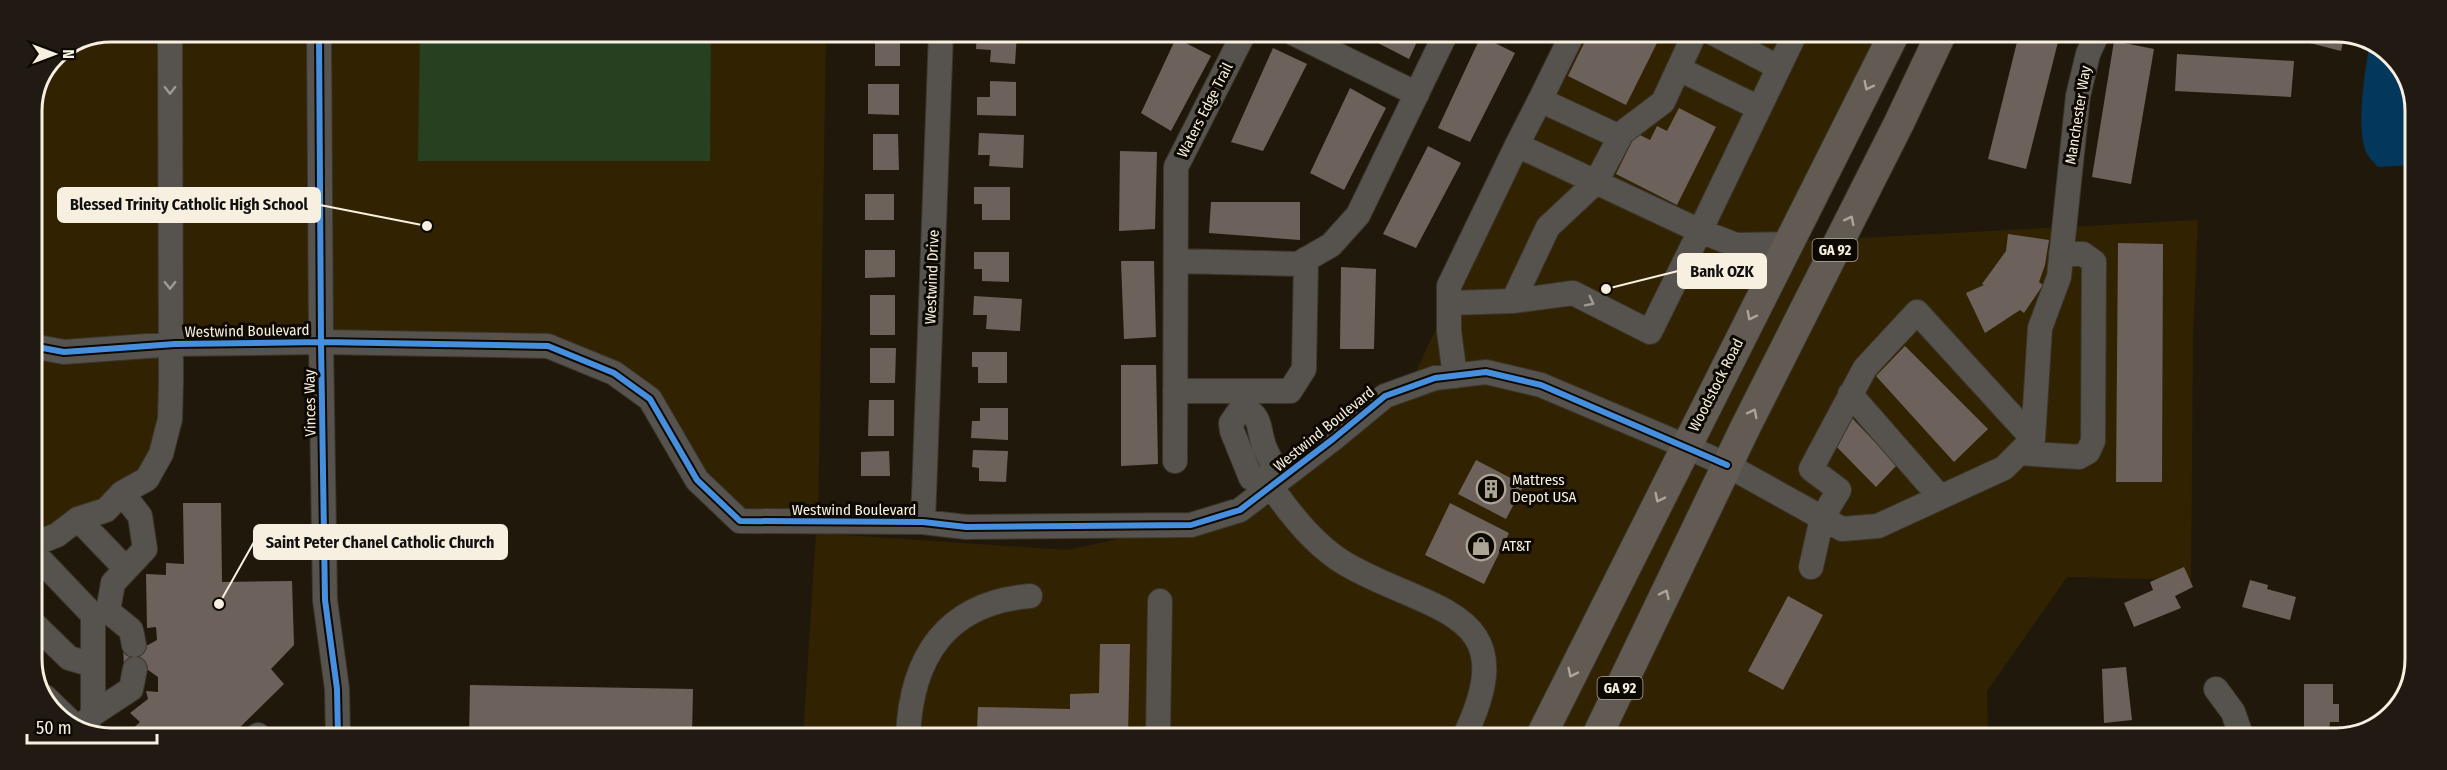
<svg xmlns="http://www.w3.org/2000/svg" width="2447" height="770" viewBox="0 0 2447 770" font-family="'Fira Sans Condensed',sans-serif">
<rect width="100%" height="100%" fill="#20190b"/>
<path fill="#312302" d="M111 32H826L818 522 740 521 649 399 548 346 175 344 147 479 32 547V110L55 54Z
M1575 33 1910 34 1802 241 2198 220 2193 335 2191 580 2067 577 1987 691 1988 738 803 737 816 533 1067 550 1250 511 1404 397Z"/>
<path fill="#27401f" d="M420 32H711L710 161H418Z"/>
<path fill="#04375c" d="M2370 42 2396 59 2415 105 2413 165 2378 167C2374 162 2368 157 2366 152 2356 126 2365 70 2370 42Z"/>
<path fill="#6c625b" d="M875 32H900V66H875Z
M977 33H1017L1015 64 990 62 991 50 976 49Z
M1379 33H1421L1409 59 1376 42Z
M1589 33H1662L1626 105 1568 76Z
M2019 34H2060L2026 169 1988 159Z
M2304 34H2345L2341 51 2302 41Z
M1481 36 1515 53 1470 142 1438 128Z
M1176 38 1211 56 1171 131 1141 113Z
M2114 41 2154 49 2131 184 2092 177Z
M1273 48 1307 64 1263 151 1231 142Z
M2177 54 2294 61 2291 97 2175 91Z
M990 81 1016 82V116L977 115V97H990Z
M868 84H899V115L868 114Z
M1350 88 1386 108 1344 190 1310 173Z
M1679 108 1716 127 1677 205 1616 174 1636 133 1650 140 1657 126 1667 131Z
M979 133 1024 135 1023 168 989 166 990 155H978Z
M873 134H898L899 170H873Z
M1428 146 1461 163 1416 248 1383 234Z
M1120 151 1157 152 1155 229 1119 231Z
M974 187H1010V220H982V204H974Z
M865 194H894V220H865Z
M1211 202H1300V240L1209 233Z
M2008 234 2049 240 2045 265 2039 282 2043 285 2024 313 2020 310 1985 333 1966 293 1984 285 1982 284 2006 251Z
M2118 243 2163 244 2162 482H2116Z
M865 250H895V277L865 278Z
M974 252H1009V282L982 281V269H974Z
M1121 261H1154L1156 337 1124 339Z
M1341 267 1376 269 1374 349H1340Z
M870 295H895V335H870Z
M974 296 1022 299 1020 331 986 329 987 315H973Z
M1905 346 1988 429 1954 462 1876 376Z
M870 348H896L895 383H870Z
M972 352H1007V383H978V367H972Z
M1121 365H1156L1158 464 1121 466Z
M869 400H894V436H868Z
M980 408H1008V440L971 438 972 421H980Z
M1852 418 1897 465 1876 487 1831 441Z
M973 450 1008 451 1006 482 979 481V468L972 467Z
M889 451 890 476H861V452Z
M1476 460 1524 485 1506 519 1458 494Z
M183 503H221L222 582 292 581 294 645 271 669 284 684 231 736H125L140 722 130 713 148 699 146 691 158 692V677L148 670 124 669 123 645H148L157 640 156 627 147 628 146 574 166 575V563L184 564Z
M1450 503 1509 533 1484 584 1425 555Z
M2184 567 2193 587 2175 596 2181 608 2134 627 2124 603 2153 590 2150 582Z
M2250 580 2268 585 2267 589 2296 597 2290 620 2242 607Z
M1788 596 1823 615 1783 690 1748 671Z
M1100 644H1130L1128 737H929V729L977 730 978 707 1070 709V694L1099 693Z
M2126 667 2132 720 2104 723 2102 669Z
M2304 684H2333V704H2339V722H2330L2328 738H2304Z
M470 685 693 689 692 736H469Z"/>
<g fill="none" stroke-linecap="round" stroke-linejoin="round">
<g stroke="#3c362a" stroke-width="26">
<path id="minor" d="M319 32 321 342 325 600 337 689 338 736
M1293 33 1417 94
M1713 33 1778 67
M1679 69 1759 108
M1540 100 1573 33
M1517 145 1540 100 1620 137
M1788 244 1736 245 1700 231 1795 34
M1176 261 1298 264 1331 245 1358 215 1446 33
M1449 303 1513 301 1548 227 1596 182 1622 133 1663 102 1695 33
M32 346 64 352 175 344 321 342 548 346 614 373 650 399 697 480 740 521 923 522 966 527 1191 525 1240 510 1333 439 1385 396 1435 378 1486 372 1541 385 1685 446 1727 465 1842 529 1878 526 2004 468 2033 439 2040 328 2059 277 2078 96 2088 54 2097 34
M1455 376 1449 331V286L1517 145 1700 231 1650 332 1573 293 1513 301
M1175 391H1290L1304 369 1306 259
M1850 394 1940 497
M1243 406 1231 423 1232 431 1251 478 1267 480
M1243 406C1263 420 1257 425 1264 446 1267 453 1271 461 1274 468L1267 480
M2019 453 2079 457 2088 452 2093 441 2094 262 2083 254H2061
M1175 461 1176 167 1244 33
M1267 480C1286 509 1313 544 1344 563 1431 614 1527 608 1464 737
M122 493 140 516 145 549 113 583 108 611 131 630 134 645
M78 519 126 569
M923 522 941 33
M32 545 57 535 78 519 106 510 122 493 147 479 161 454 170 419 171 382 170 32
M32 551 93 615 108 611
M1811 567 1822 518 1839 490 1811 469 1865 368 1917 312 2033 439
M32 622 69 658 93 665
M2216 689 2233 712 2242 738
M45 697 75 726
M93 714V615
M80 729 93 714 131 689 135 669
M258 735 259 736
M908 737C911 657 946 603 1030 596
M1158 737 1160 601"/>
</g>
<g stroke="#3c362a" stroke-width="32">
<path id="major" d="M1540 738 1894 34
M1596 738 1745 428 1899 123 1941 34"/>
</g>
<use href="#minor" stroke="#56524d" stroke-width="24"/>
<use href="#major" stroke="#615b54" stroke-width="30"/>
<g stroke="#0d0801" stroke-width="10">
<path id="cycleway" d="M319 32 321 342 325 600 337 689 338 736
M32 346 64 352 175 344 321 342 548 346 614 373 650 399 697 480 740 521 923 522 966 527 1191 525 1240 510 1333 439 1385 396 1435 378 1486 372 1541 385 1727 465"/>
</g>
<use href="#cycleway" stroke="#468fdf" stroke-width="6"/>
</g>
<defs><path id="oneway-chevron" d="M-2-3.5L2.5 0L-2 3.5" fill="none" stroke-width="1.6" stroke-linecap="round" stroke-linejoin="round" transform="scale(1.5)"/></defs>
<g stroke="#aca59a">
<use href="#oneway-chevron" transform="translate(1868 86) rotate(117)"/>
<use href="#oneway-chevron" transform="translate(1850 220) rotate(-63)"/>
<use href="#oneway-chevron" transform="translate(1751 316) rotate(117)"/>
<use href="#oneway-chevron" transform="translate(1753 413) rotate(-63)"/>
<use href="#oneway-chevron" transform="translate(1659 498) rotate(116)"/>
<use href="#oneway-chevron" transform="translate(1665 594) rotate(-64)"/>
<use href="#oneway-chevron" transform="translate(1572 673) rotate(116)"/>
</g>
<g stroke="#9e998f">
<use href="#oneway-chevron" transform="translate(170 90) rotate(90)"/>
<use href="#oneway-chevron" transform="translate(170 285) rotate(90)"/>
<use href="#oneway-chevron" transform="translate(1590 302) rotate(27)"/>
</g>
<defs>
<g id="building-ring" transform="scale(1.5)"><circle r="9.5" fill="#0d0801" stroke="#aca495" stroke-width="1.5"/><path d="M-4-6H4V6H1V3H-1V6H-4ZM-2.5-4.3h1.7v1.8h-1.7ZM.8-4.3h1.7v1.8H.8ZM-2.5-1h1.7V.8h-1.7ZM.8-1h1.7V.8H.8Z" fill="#aca495"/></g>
<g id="shop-ring" transform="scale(1.5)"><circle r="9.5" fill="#0d0801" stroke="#aca495" stroke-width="1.5"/><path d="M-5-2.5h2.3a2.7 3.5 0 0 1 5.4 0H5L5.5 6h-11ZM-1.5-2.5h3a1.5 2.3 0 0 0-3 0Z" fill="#aca495"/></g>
</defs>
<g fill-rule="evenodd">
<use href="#building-ring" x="1491" y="489"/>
<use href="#shop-ring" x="1481" y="546"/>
</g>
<g text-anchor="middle" stroke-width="6" stroke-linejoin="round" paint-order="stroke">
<g fill="#0d0801" stroke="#b1aa9c" stroke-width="1.5">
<rect x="1812.5" y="239" width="45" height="22" rx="4.5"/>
<rect x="1597.5" y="677" width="45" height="22" rx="4.5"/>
</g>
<g font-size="14" font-weight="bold" fill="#f7efdf">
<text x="1835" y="255">GA 92</text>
<text x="1620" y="693">GA 92</text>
</g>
<g font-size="15" fill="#f7efdf" stroke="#0d0801">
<text transform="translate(1205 110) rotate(-63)" y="5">Waters Edge Trail</text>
<text transform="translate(2078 115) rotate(-81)" y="5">Manchester Way</text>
<text transform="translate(932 277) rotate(-88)" y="5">Westwind Drive</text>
<text transform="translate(247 331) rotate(-1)" y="5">Westwind Boulevard</text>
<text transform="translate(1716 385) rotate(-63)" y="5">Woodstock Road</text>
<text transform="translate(310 403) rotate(-91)" y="5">Vinces Way</text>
<text transform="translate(1324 429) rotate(-39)" y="5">Westwind Boulevard</text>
<text x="854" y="515">Westwind Boulevard</text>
</g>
<g font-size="15" fill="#f7efdf" stroke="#0d0801" text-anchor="start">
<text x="1512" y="485">Mattress<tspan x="1512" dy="17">Depot USA</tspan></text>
<text x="1502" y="551">AT&amp;T</text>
</g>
</g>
<path d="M0 0H2447V770H0ZM111 42H2336A69 69 0 0 1 2405 111V659A69 69 0 0 1 2336 728H111A69 69 0 0 1 42 659V111A69 69 0 0 1 111 42Z" fill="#201a13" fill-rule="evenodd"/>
<path fill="none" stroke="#f7efdf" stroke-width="3" d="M111 42H2336A69 69 0 0 1 2405 111V659A69 69 0 0 1 2336 728H111A69 69 0 0 1 42 659V111A69 69 0 0 1 111 42Z"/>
<path fill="none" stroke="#f7efdf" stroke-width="2" d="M427 226L320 205M1606 289L1678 271M219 604L254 542"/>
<g fill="#f7efdf" stroke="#0d0801" stroke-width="2">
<circle cx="427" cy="226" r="6"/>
<circle cx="1606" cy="289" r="6"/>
<circle cx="219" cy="604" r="6"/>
</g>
<g fill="#f7efdf" stroke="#f7efdf" stroke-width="2">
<rect x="58" y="188" width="262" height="34" rx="6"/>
<rect x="1678" y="254" width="88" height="34" rx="6"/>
<rect x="254" y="525" width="253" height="34" rx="6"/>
</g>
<g font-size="16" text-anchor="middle" font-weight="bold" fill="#111">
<text x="189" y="210">Blessed Trinity Catholic High School</text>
<text x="1722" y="277">Bank OZK</text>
<text x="380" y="548">Saint Peter Chanel Catholic Church</text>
</g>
<g transform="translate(54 54) rotate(90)" stroke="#0d0801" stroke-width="4.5" paint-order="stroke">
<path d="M0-4.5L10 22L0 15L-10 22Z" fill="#f7efdf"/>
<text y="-9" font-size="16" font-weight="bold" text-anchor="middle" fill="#f7efdf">N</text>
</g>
<path d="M27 734v9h130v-9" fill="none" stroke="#f7efdf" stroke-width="3"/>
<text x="36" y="734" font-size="18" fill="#f7efdf" stroke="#0d0801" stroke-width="4.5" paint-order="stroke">50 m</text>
</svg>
